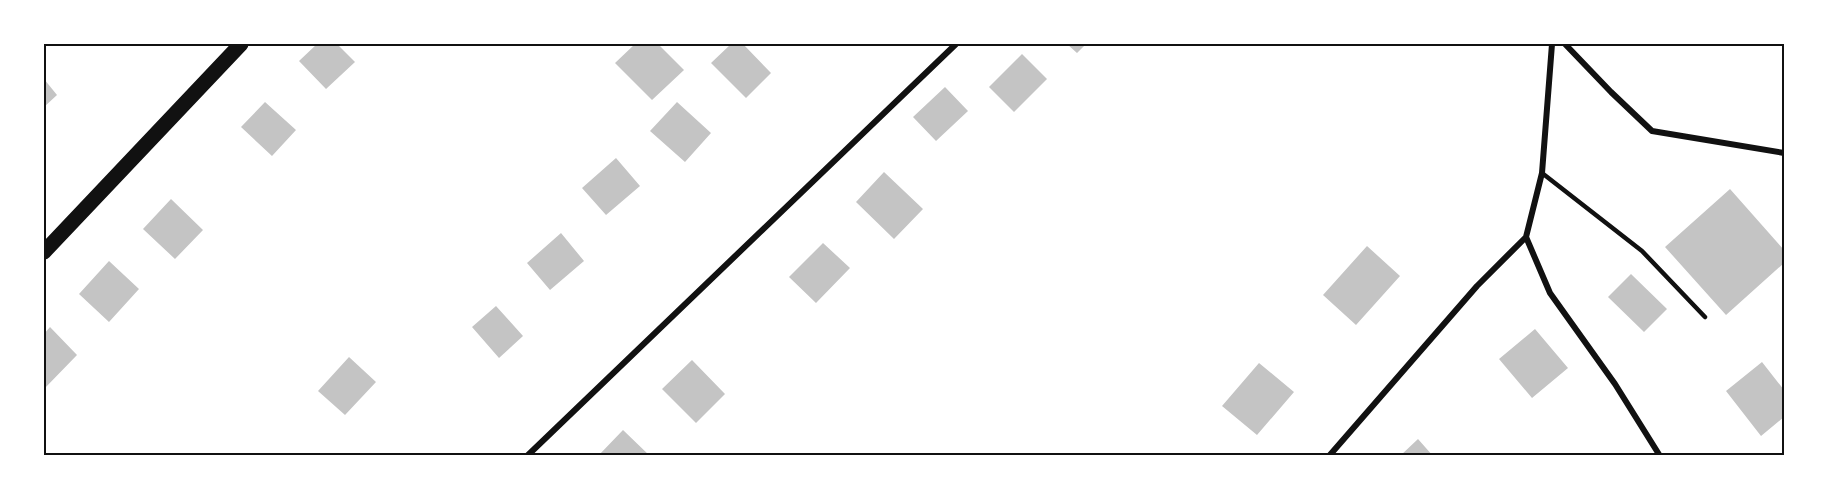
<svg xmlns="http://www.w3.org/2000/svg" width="1828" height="499" viewBox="0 0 1828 499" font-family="Helvetica,sans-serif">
<rect width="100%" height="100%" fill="#fff"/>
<path fill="#c4c4c4" d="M317 44H337L355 62 326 89 299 61Z
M635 44H658L684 70 652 100 615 63Z
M731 44H743L771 73 746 98 711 63Z
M1067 44H1086L1077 53Z
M1022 54 1047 79 1014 112 989 87Z
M44 79 57 95 44 107Z
M945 87 968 111 936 141 913 117Z
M265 102 296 130 272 156 241 127Z
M677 102 711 133 685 162 650 131Z
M616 158 640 186 606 215 582 188Z
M884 172 923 209 894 239 856 202Z
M1730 189 1784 250V263L1726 315 1665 247Z
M171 199 203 230 175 259 143 229Z
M561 233 584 261 550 290 527 263Z
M823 243 850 268 816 303 789 277Z
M1367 246 1400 276 1356 325 1323 295Z
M109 261 139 289 109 322 79 294Z
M1631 274 1667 309 1644 332 1608 297Z
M496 306 523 336 499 358 472 327Z
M50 327 77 355 44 389V334Z
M1535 329 1568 368 1532 398 1499 359Z
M349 357 376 382 345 415 318 391Z
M692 360 725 394 696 423 662 389Z
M1762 362 1784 390V417L1761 436 1726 391Z
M1259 363 1294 392 1257 435 1222 406Z
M623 430 650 456H598Z
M1418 439 1433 456H1400Z"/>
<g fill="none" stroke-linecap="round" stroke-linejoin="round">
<path stroke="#111" stroke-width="4.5" d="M1542 173 1642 251 1705 317"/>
<path stroke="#111" stroke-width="6" d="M1552 44 1542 173 1526 237 1550 293 1615 384 1660 456
M1565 44 1611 92 1652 131 1784 153
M527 456 956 44
M1329 456 1477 286 1526 237"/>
<path stroke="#111" stroke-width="15" d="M44 252 241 44"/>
</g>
<rect width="1828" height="499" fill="none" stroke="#ffffff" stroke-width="90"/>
<rect x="45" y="45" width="1738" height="409" fill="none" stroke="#111" stroke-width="2"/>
</svg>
